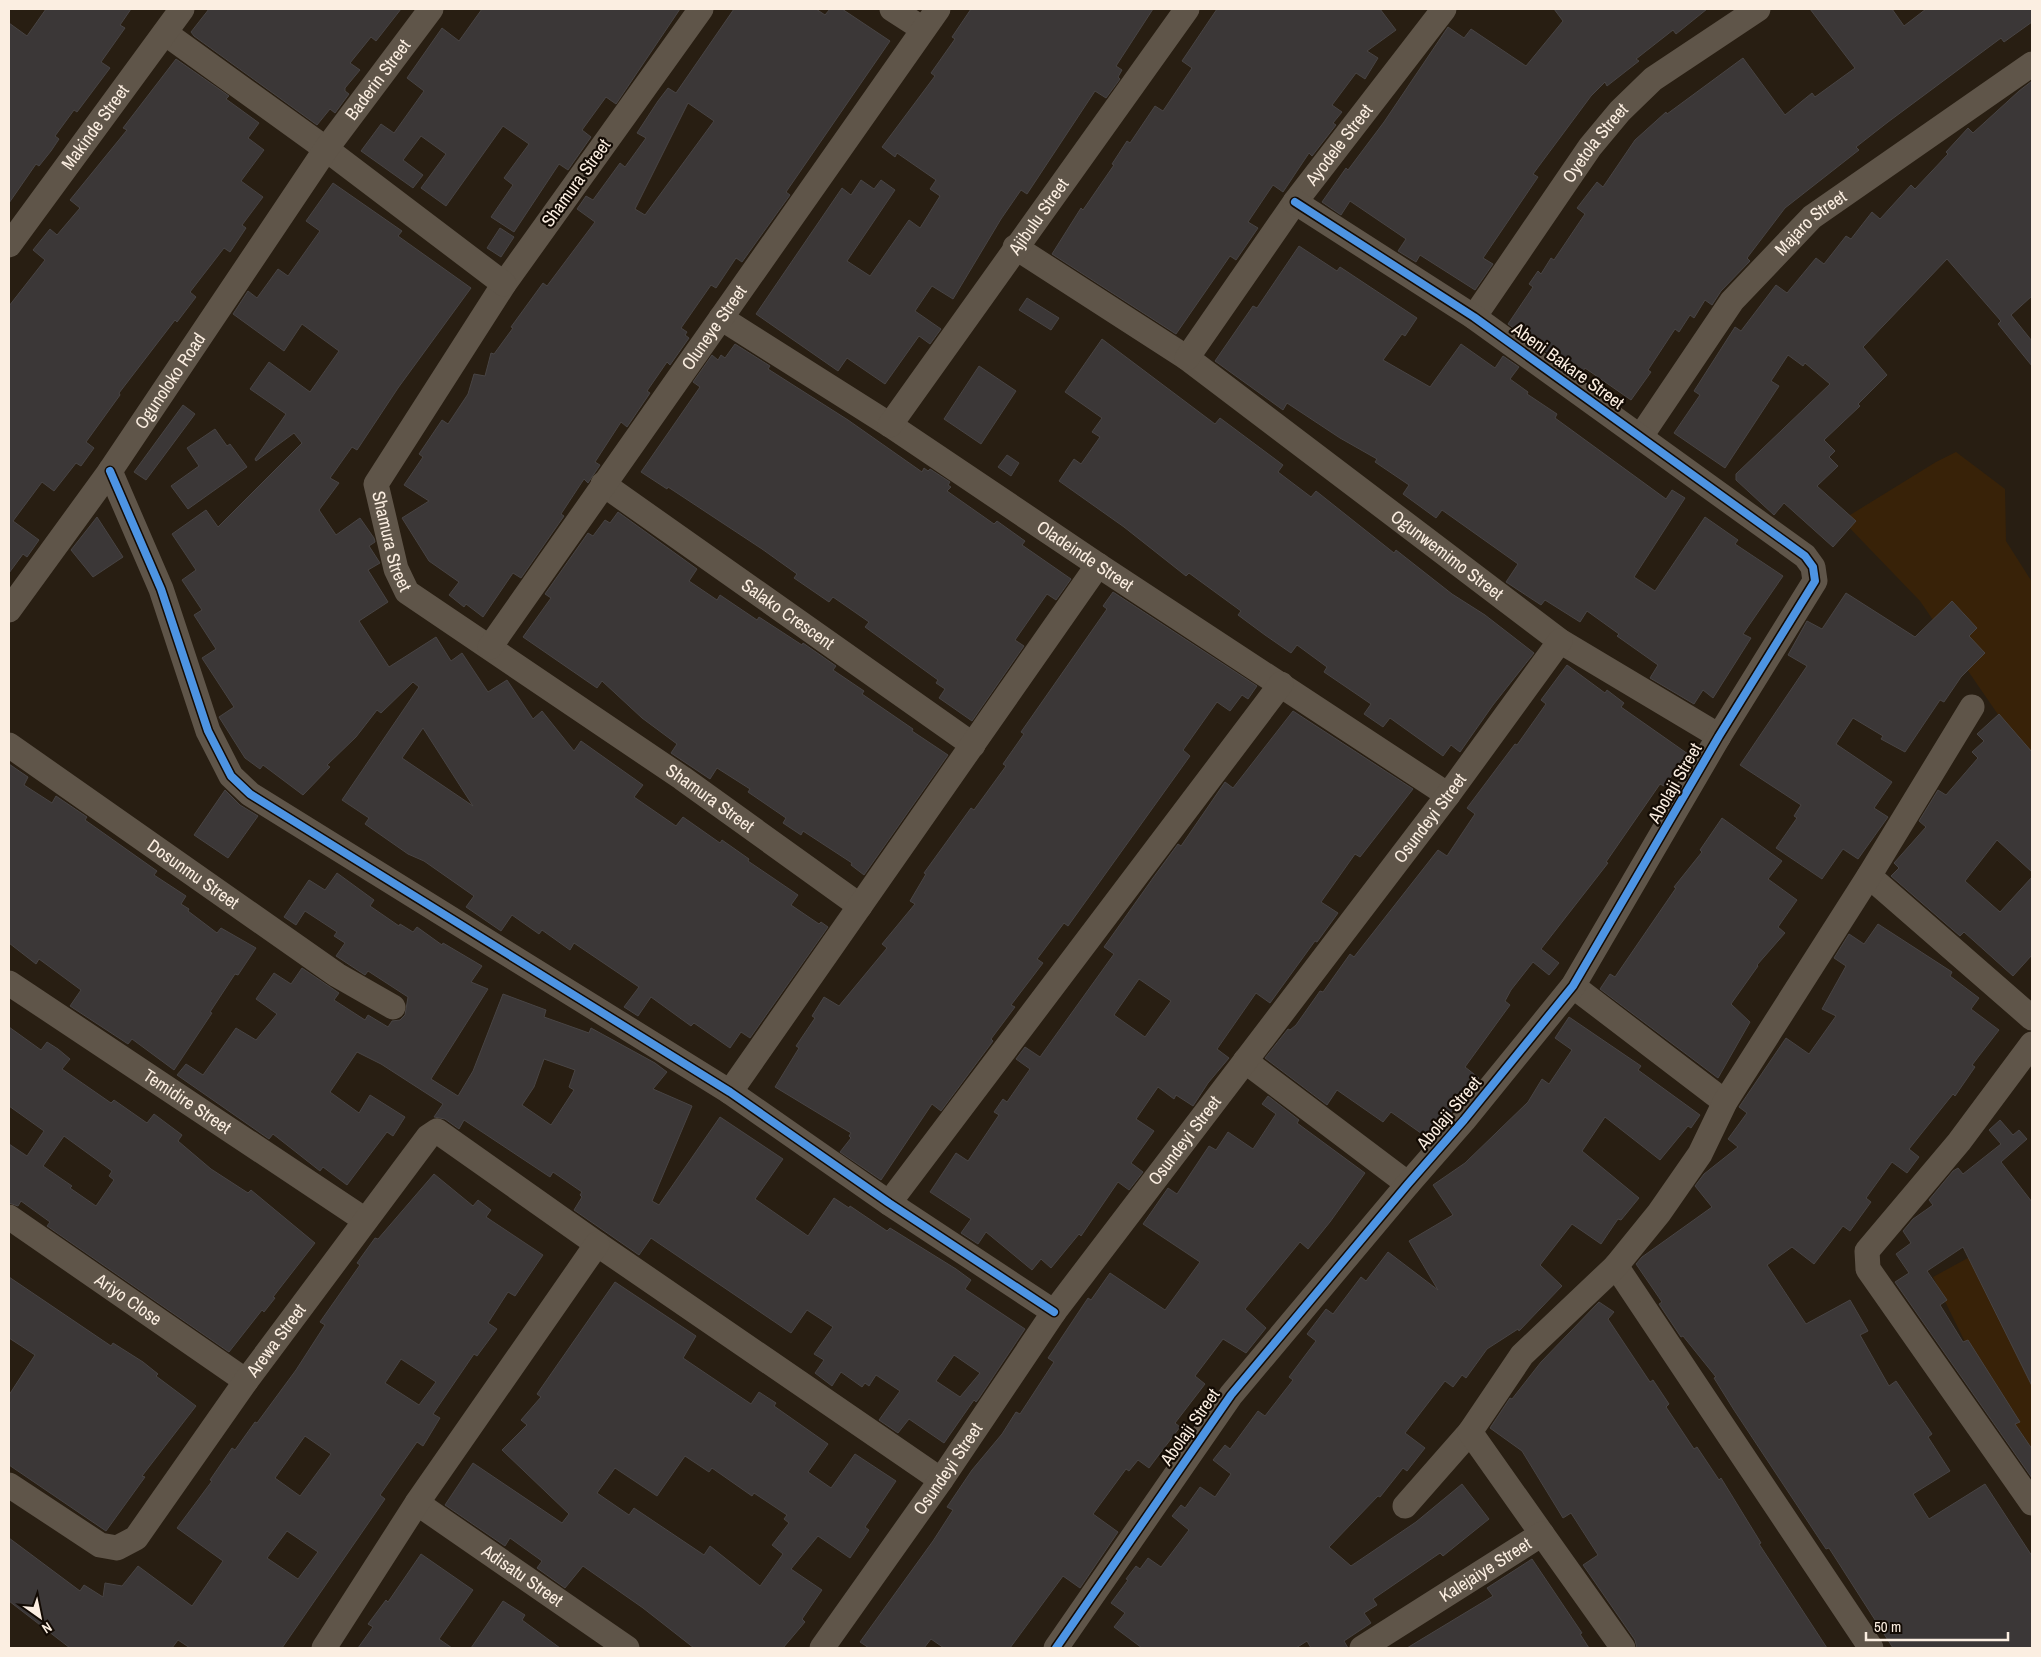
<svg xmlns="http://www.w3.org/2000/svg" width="2041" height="1657" viewBox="0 0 2041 1657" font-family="'Archivo Narrow',sans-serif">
<rect width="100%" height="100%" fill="#281e12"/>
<path fill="#382208" d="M1956 452 2005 489 2006 541 2032 582V764L1920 601 1842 520 1936 462Z
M2032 1223V1478L1933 1277Z"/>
<path fill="#3b3737" stroke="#484444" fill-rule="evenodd" d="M46 9H131L120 25 125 28 101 62 110 68 77 112 74 110 55 136 59 139 51 151 39 166 36 164 9 203V23L27 36Z
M209 9H401L376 41 371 37 350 63 360 70 345 88V91L349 94 335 113 330 109 317 125 194 36 191 32Z
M482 9H680L616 104 606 97 582 130 591 137 568 170 559 164 514 232 491 217 513 185 504 178 529 144 503 126 446 206 421 188 446 154 421 136 403 160 423 175 413 188 361 151 381 124 394 133 424 91 407 78 442 28 459 41Z
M734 9H816L825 15 830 9H842L890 41 786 192 790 195 742 262 736 258 716 288 711 285 681 328 687 332 685 335 689 338 670 365 667 362 647 391 650 393 627 427 621 422 595 462 600 465 588 483 584 479 561 514 564 516 521 578 513 573 483 617 466 604 464 607 449 595 459 582 429 561 402 518 429 501 404 485 423 457 419 454 442 420 448 424 468 394 474 374 485 376 491 353 494 354 513 328 511 327 543 283 547 286 595 222 577 209 586 196 593 200 620 163 625 167 646 138 637 133 658 101 668 88 676 93ZM688 103 714 121 645 215 635 209Z
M971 9H1153L1116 66 1122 70 1118 77 1120 79 1106 98 1095 91 1027 194 1021 190 1001 219 953 299 932 286 915 311 941 329 930 344 919 336 885 384 847 358 838 371 756 314 842 188 851 195 861 180 874 189 881 180 895 190 847 261 870 276 909 220 920 228 940 196 930 189 936 180 897 153 895 157 882 147 935 76 931 73 955 39 952 37Z
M1217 9H1380L1396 30 1367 51 1378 58 1365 79 1356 73 1332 105 1342 112 1333 123 1336 125 1312 156 1309 153 1283 192 1273 185 1248 222 1258 228 1236 260 1230 256 1176 334 1052 254 1081 208 1083 210 1114 165 1112 164 1127 141 1130 143 1155 106 1163 111 1192 68 1182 61Z
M1554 9H1707L1676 34 1673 30 1636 59 1639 61 1607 86 1605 82 1591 96 1533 174 1538 177 1483 258 1493 264 1475 290 1420 255 1416 262 1398 251 1406 239 1350 201 1341 215 1322 202 1346 168 1348 170 1384 122 1448 27 1464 38 1471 29 1526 66 1563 21Z
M1810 9H1892L1904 26 1926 9H2032V22L2004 42 2001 38 1888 122 1856 147 1859 150 1785 208 1747 258 1750 261 1721 291 1712 305 1705 300 1694 318 1690 315 1679 332 1675 329 1648 370 1651 372 1631 400 1585 368 1580 376 1508 324 1533 287 1529 284 1538 271 1541 274 1551 258 1554 260 1585 214 1577 208 1597 182 1603 187 1635 140 1666 112 1667 114 1743 58 1785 115 1812 93 1815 97 1855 68Z
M176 59 229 96 226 99 259 123 248 138 264 150 241 181 263 197 242 225 246 228 230 252 224 248 190 292 196 297 177 322 175 320 119 393 120 395 86 442 94 448 81 466 76 463 54 491 42 482 13 521 39 540 27 557 23 554 9 573V306L45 260 33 250 50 229 57 235 80 208 70 200 127 130 123 128Z
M2032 81V296L2011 315 2032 341V366L1998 324 2001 321 1947 259 1863 347 1887 375 1858 404 1860 406 1824 440 1835 451 1829 457 1838 466 1817 486 1856 521 1833 547 1784 503 1774 515 1736 480V474L1830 384 1805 363 1803 366 1788 355 1771 381 1779 386 1725 468 1674 433 1700 395 1694 391 1735 327 1741 331 1776 285 1787 293 1816 258 1824 264 1846 236 1851 239 1872 212 1880 219 1911 185 1915 189 1948 154 1946 152 1968 128 1973 133 2019 91Z
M333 183 402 231 398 236 471 288 398 388 357 450 352 447 330 478 339 483 319 510 336 535 360 518 374 538 375 542 369 546 380 563 368 570 388 602 359 621 389 667 436 637 451 661 462 653 488 692 507 680 533 719 542 711 574 751 581 741 643 785 634 797 676 826 683 817 720 843 722 840 749 859 748 861 798 895 791 905 819 924 821 922 828 927 750 1038 741 1032 730 1048 694 1023 691 1026 651 997 638 1016 624 1007 639 987 574 943 570 950 542 930 539 934 512 915 501 931 466 907 474 896 424 861 408 854 365 824 369 818 342 800 419 687 413 682 381 713 377 710 356 737 327 765 330 767 303 795 263 765 260 769 245 758 219 717 234 707 202 658 216 649 194 615 202 610 182 580 196 570 172 534 206 510 218 527 302 443 294 433 256 461 255 459 286 414 250 389 269 362 310 392 339 351 302 324 284 351 233 314 248 291 257 298 278 269 288 276 320 231 306 221ZM423 728 473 806 402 758Z
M500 228 514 237 501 257 487 248Z
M1299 246 1337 271 1340 267 1417 318 1405 336 1402 334 1383 360 1430 387 1461 344 1495 368 1503 356 1519 367 1510 379 1528 392 1527 394 1557 414 1555 418 1666 499 1672 490 1685 498 1634 577 1655 591 1705 517 1738 540 1735 544 1783 576 1743 634 1751 638 1713 698 1703 690 1694 704 1650 678 1658 665 1617 636 1619 634 1587 611 1580 622 1545 600 1541 605 1506 582 1518 564 1442 510 1436 518 1403 494 1409 485 1375 462 1377 459 1340 438 1287 403 1283 410 1215 361 1253 306 1257 308Z
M1027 298 1059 318 1051 330 1019 310Z
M1102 339 1215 424 1220 418 1283 465 1278 472 1311 497 1316 491 1394 553 1396 550 1452 594 1485 615 1534 653 1493 705 1460 752 1451 745 1443 756 1390 718 1383 727 1364 714 1371 704 1324 672 1327 667 1297 645 1291 653 1265 635 1238 615 1241 611 1189 573 1186 576 1124 527 1059 481 1074 459 1081 464 1100 437 1092 432 1102 418 1065 392Z
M735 344 770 366 768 369 848 420 922 472 924 468 928 471 930 469 950 482 948 485 951 487 947 491 994 524 997 521 1025 541 1022 545 1071 579 1056 600 1047 594 1015 640 1024 646 972 721 939 698 945 689 936 683 938 680 865 627 869 622 833 597 829 602 794 578 797 574 762 549 668 487 667 489 641 472 700 387 693 382 712 355 718 360 721 355 725 358Z
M979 366 1016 391 981 444 944 419Z
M183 405 195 414 146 480 134 472Z
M215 429 227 446 230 444 247 467 188 509 171 486 199 466 187 448Z
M1007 455 1019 463 1011 476 998 467Z
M618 512 697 569 689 581 717 600 720 595 757 620 759 617 802 645 803 643 836 666 833 670 864 691 862 694 913 729 912 731 948 755 864 875 851 865 852 863 803 831 801 835 783 823 786 818 748 792 750 789 717 768 710 779 671 753 677 744 642 718 602 681 597 688 523 637 551 598 545 594 588 533 593 536 605 520 610 523Z
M97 517 123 557 93 577 71 550Z
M1113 592 1257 686 1248 699 1242 695 1230 711 1217 702 1183 750 1190 756 1068 926 1064 923 1037 959 1043 963 1011 1005 1015 1007 991 1039 993 1041 941 1111 932 1104 881 1180 840 1152 851 1138 849 1136 851 1133 775 1087 799 1048 796 1046 815 1018 812 1016 824 997 839 1006 887 948 882 944 915 904 910 901 926 874 924 873 971 808 974 810 1006 766 1003 764 1024 734 1021 732 1107 609 1103 606Z
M1846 593 1915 637 1952 601 1977 628 1969 636 1985 653 1961 677 1944 702 1940 700 1905 752 1881 739 1883 736 1853 718 1836 744 1892 782 1874 808 1888 817 1858 859 1843 849 1822 879 1776 848 1797 818 1794 816 1801 805 1740 765 1807 666 1788 655 1807 621 1822 629Z
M1567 665 1605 693 1607 690 1624 703 1621 707 1688 754 1664 786 1660 784 1606 862 1608 863 1541 949 1559 963 1549 975 1533 962 1511 990 1505 1001 1510 1005 1465 1067 1479 1078 1449 1115 1445 1112 1425 1136 1391 1112 1383 1122 1337 1090 1327 1105 1265 1058 1288 1029 1290 1030 1296 1025 1320 991 1323 992 1350 954 1354 957 1438 850 1447 856 1475 814 1467 808 1515 744 1517 745 1546 704 1541 700Z
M1293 711 1413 789 1360 857 1355 854 1321 902 1338 913 1317 942 1315 941 1270 1003 1256 993 1217 1049 1229 1058 1208 1083 1193 1106 1176 1095 1174 1099 1158 1087 1136 1119 1154 1131 1131 1163 1143 1172 1129 1190 1118 1182 1081 1236 1079 1234 1051 1268 1041 1259 1032 1270 986 1232 978 1244 961 1233 971 1219 930 1192 956 1153 968 1161 999 1115 994 1112 1003 1099 1007 1102 1030 1069 1016 1059 1025 1047 1040 1057 1114 954 1104 947 1153 878 1178 844 1181 846 1225 782 1233 788ZM1139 979 1171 1001 1145 1037 1114 1015Z
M1999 714 2032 752V872L1997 840 1965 881 2000 912 2032 877V955L2013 976 1964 932 1960 936 1891 876 1899 868 1894 863 1926 827 1919 821 1938 790 1946 795 1978 758 1972 752 1984 741 1977 734Z
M9 764 28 777 24 785 52 803 56 796 87 817 85 820 157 871 154 875 186 896 181 904 189 909 188 911 217 933 221 928 256 948 238 975 235 974 210 1012 212 1013 174 1070 132 1039 128 1044 70 1006 81 990 39 959 36 964 9 943Z
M225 790 240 805 258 816 228 858 194 835Z
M1722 818 1782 861 1768 879 1797 900 1778 927 1785 933 1757 965 1758 966 1731 1004 1750 1022 1718 1078 1600 989 1610 974 1615 977 1676 888 1674 887 1702 852 1700 850Z
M337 873 374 900 370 906 399 926 400 924 413 932 417 927 442 945 443 943 482 966 471 982 488 989 431 1079 458 1096 473 1071 503 994 546 1010 544 1017 589 1033 591 1028 655 1063 667 1072 653 1089 692 1106 652 1201 659 1205 720 1117 783 1159 755 1199 808 1236 834 1198 849 1208 850 1206 887 1231 890 1228 956 1269 971 1280 965 1289 1025 1329 979 1398 976 1402 974 1400 944 1443 909 1419 898 1433 879 1420 900 1391 876 1375 869 1386 865 1383 862 1387 841 1372 832 1386 815 1373 824 1360 814 1354 833 1327 807 1310 791 1333 651 1238 639 1255 574 1210 582 1197 580 1195 582 1192 553 1172 550 1177 464 1120 459 1129 445 1119 434 1117 443 1104 381 1064 357 1052 330 1092 359 1113 370 1095 405 1117 393 1136 387 1132 347 1185 323 1167 320 1171 273 1134 269 1139 177 1075 186 1064 203 1075 236 1028 256 1040 277 1014 256 999 274 973 291 984 302 968 339 993 334 1000 365 1020 368 1015 388 1027 392 1021 400 1020 405 1015 408 997 368 971 365 975 336 956 345 943 334 936 337 932 305 911 296 925 284 917 309 880 325 890ZM544 1059 575 1070 569 1087 574 1090 551 1125 522 1105 534 1087ZM954 1355 980 1373 960 1397 936 1381Z
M1878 924 1952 972 1950 976 1979 998 1971 1009 1999 1030 1972 1065 1975 1067 1955 1096 1953 1094 1909 1149 1919 1157 1907 1173 1892 1162 1866 1198 1871 1202 1850 1231 1843 1226 1814 1264 1792 1247 1767 1265 1806 1324 1850 1300 1868 1331 1860 1335 1889 1386 1896 1381 1932 1434 1928 1437 1950 1471 1913 1494 1929 1519 1985 1484 2032 1556V1648H1893L1829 1548 1826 1549 1734 1410 1714 1378 1716 1377 1683 1336 1681 1337 1659 1304 1662 1302 1636 1264 1642 1257 1712 1207 1695 1186 1704 1174 1738 1147 1728 1139 1747 1113 1739 1107 1786 1038 1809 1054 1836 1016 1822 1009 1846 966 1834 958 1849 934 1864 944Z
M1569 1017 1641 1066 1638 1070 1700 1115 1691 1128 1688 1126 1660 1160 1605 1117 1582 1151 1639 1198 1621 1220 1618 1219 1601 1244 1572 1224 1540 1265 1562 1286 1519 1331 1518 1329 1487 1349 1466 1378 1462 1375 1453 1387 1445 1381 1405 1433 1425 1448 1407 1471 1403 1468 1380 1497 1378 1496 1329 1547 1351 1566 1416 1522 1462 1484 1489 1519 1443 1556 1440 1553 1373 1599 1377 1605 1364 1613 1371 1623 1344 1641 1348 1648H1311L1307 1641 1296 1648H1142L1114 1627 1125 1613 1111 1603 1128 1580 1126 1579 1136 1566 1140 1569 1148 1558 1161 1567 1189 1530 1172 1516 1181 1505 1185 1508 1200 1487 1215 1497 1231 1474 1213 1460 1225 1445 1230 1449 1258 1411 1265 1416 1293 1380 1289 1377 1316 1341 1307 1334 1326 1309 1333 1314 1361 1277 1366 1281 1388 1252 1438 1290 1409 1241 1453 1215 1433 1185 1465 1163 1528 1102 1542 1079 1549 1084 1572 1050 1555 1038Z
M9 1027 41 1050 47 1042 58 1049 70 1059 62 1069 111 1103 114 1100 147 1123 154 1114 182 1135 178 1141 211 1169 248 1193 251 1190 315 1243 273 1297 275 1298 264 1312 262 1310 229 1352 47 1226 50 1222 21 1201 18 1206 9 1203V1144L27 1156 44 1131 9 1106ZM64 1136 112 1171 109 1176 114 1180 96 1206 70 1188 72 1186 43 1166Z
M1268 1096 1299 1120 1297 1123 1365 1173 1330 1222 1308 1249 1300 1242 1245 1309 1266 1328 1246 1353 1223 1339 1195 1376 1205 1384 1175 1423 1180 1427 1161 1452 1149 1468 1138 1460 1129 1471 1126 1469 1093 1514 1118 1532 1080 1588 1063 1576 1010 1648H944L931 1639 924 1648H869L860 1642 933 1541 953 1510 947 1507 972 1470 1002 1434 1016 1412 1020 1414 1054 1362 1048 1358 1088 1298 1091 1300 1110 1273 1165 1310 1200 1262 1143 1224 1168 1188 1177 1194 1209 1146 1216 1150 1228 1132 1253 1149 1276 1114 1262 1104Z
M2000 1120 2013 1135 2019 1130 2027 1139 2001 1162 2032 1202V1386L1963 1247 1927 1271 1947 1300 1940 1305 1963 1342 1968 1340 2020 1422 2015 1424 2032 1449V1478L1895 1282 1909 1273 1896 1254 1911 1243 1903 1231 1913 1219 1933 1205 1929 1200 1953 1171 1958 1168 1963 1174 2001 1144 1989 1130Z
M434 1174 473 1206 478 1200 491 1210 486 1217 543 1255 515 1296 508 1292 488 1323 497 1329 477 1356 474 1354 433 1414 440 1418 423 1446 417 1442 380 1495 385 1499 282 1648H190L178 1640 172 1648H70L9 1601V1538L80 1591 84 1585 103 1597 105 1583 122 1586 138 1566 192 1606 223 1561 177 1528 212 1481 210 1480 232 1448 235 1450 255 1422 257 1423 296 1370 325 1325 320 1322 360 1265 357 1263 375 1238 378 1239ZM401 1359 436 1382 419 1405 385 1383ZM305 1436 331 1454 300 1496 275 1478ZM287 1531 318 1552 298 1579 267 1558Z
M9 1277 111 1346 113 1343 143 1362 158 1374 156 1376 196 1406 142 1476 145 1477 106 1531 9 1465V1395L35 1355 9 1338Z
M615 1282 696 1336 683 1358 751 1404 759 1392 776 1403 774 1406 828 1444 808 1472 831 1488 855 1454 896 1481 865 1527 869 1530 850 1558 818 1536 791 1569 822 1590 802 1619 805 1622 783 1648H694L643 1608 583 1566 565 1588 537 1568 542 1561 510 1538 505 1546 445 1505 473 1463 562 1523 569 1514 502 1450 527 1425 521 1420 541 1397 537 1394ZM685 1456 709 1472 712 1468 752 1496 754 1493 787 1515 784 1519 789 1523 772 1545 783 1554 760 1586 710 1546 704 1555 634 1508 629 1515 597 1493 615 1468 657 1496Z
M1599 1302 1614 1312 1608 1319 1650 1382 1653 1380 1669 1404 1666 1407 1694 1449 1697 1447 1719 1480 1721 1478 1761 1543 1759 1544 1827 1648H1637L1635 1640 1583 1565 1598 1555 1571 1513 1563 1518 1522 1451 1490 1428 1510 1398 1512 1399 1541 1362Z
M421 1554 473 1590 439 1639 452 1648H358L373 1627 368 1624 386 1600 388 1602Z
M1532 1559 1582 1633 1580 1634 1589 1648H1407L1493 1596 1487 1588Z
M503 1601 525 1615 522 1620 560 1648H471Z"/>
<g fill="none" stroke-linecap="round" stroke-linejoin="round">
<g stroke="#5f5549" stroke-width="25">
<path id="s1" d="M701 9 504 284 376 484 396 569 407 592 682 778 860 906"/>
<path d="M892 9 923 29"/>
<path d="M165 33 326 149 504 284"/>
<path id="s2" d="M9 245 182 9"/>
<path id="s3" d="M1015 247 1187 358 1560 641 1719 736"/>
<path id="s4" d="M1474 317 1590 147 1620 111 1653 79 1758 9"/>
<path id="s5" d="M721 318 890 425 1098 565 1448 795"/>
<path id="s6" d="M1187 358 1295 202 1444 9"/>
<path id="s7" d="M890 425 1187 9"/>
<path id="s8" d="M1641 436 1732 301 1812 217 2032 64"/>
<path d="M110 471 161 589 208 731 231 776 250 794 730 1092 889 1203 1054 1312"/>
<path id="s9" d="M603 484 973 745"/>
<path id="s10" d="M9 610 110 471 326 149 431 9"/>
<path id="s11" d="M490 647 938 9"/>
<path id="s12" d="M9 745 337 975 393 1007"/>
<path d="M1869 876 2032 1018"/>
<path id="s13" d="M9 983 365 1220"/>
<path d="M1573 986 1725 1102"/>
<path d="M2032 1044 1959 1142 1867 1251 1868 1269 2032 1503"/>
<path d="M1245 1061 1408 1184"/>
<path d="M730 1092 1098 565"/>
<path d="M889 1203 1281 684"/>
<path id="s14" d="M9 1217 246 1381"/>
<path d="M1616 1266 1871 1648"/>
<path id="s15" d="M9 1485 100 1545 117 1548 136 1538 246 1381 428 1137 437 1131 597 1244 941 1480"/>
<path id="s16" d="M417 1503 627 1648"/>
<path d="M1405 1506 1470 1432"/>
<path d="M1542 1534 1470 1432 1522 1355 1616 1266 1659 1213 1700 1154 1725 1102 1869 876 1972 707"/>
<path d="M324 1648 417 1503 597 1244"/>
<path id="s17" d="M822 1648 941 1480 1054 1312 1448 795 1560 641"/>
<path d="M1056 1648 1231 1395 1408 1184 1464 1120 1573 986 1719 736 1815 581 1813 567 1805 556 1474 317 1295 202"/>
<path id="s18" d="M1362 1648 1542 1534 1623 1648"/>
</g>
<g stroke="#130b04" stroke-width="11">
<path id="cycleway" d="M110 471 161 589 208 731 231 776 250 794 730 1092 889 1203 1054 1312
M1056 1648 1231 1395 1408 1184 1464 1120 1573 986 1719 736 1815 581 1813 567 1805 556 1474 317 1295 202"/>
</g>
<use href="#cycleway" stroke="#4d94e3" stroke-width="8"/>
</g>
<g text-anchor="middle" stroke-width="4.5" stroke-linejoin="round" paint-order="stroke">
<g font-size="18" fill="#fbeee1" stroke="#130b04">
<text dy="6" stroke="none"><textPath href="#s10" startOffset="646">Baderin Street</textPath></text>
<text dy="6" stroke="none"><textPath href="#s2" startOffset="146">Makinde Street</textPath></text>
<text dy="6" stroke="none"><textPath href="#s4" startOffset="212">Oyetola Street</textPath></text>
<text dy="6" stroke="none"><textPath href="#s6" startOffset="262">Ayodele Street</textPath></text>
<text transform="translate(576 183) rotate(-54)" y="6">Shamura Street</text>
<text dy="6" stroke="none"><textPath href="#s7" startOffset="256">Ajibulu Street</textPath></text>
<text dy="6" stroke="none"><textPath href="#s8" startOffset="274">Majaro Street</textPath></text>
<text dy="6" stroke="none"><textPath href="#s11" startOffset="390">Oluneye Street</textPath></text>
<text transform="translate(1568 366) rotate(36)" y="6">Abeni Bakare Street</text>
<text dy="6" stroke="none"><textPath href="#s10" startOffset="280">Ogunoloko Road</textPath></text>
<text dy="6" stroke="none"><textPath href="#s1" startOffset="635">Shamura Street</textPath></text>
<text dy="6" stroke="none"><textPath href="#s5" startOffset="435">Oladeinde Street</textPath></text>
<text dy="6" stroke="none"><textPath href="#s3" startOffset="531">Ogunwemimo Street</textPath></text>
<text dy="6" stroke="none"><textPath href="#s9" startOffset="226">Salako Crescent</textPath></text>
<text transform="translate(1675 783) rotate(-60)" y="6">Abolaji Street</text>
<text dy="6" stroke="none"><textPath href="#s1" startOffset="1055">Shamura Street</textPath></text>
<text dy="6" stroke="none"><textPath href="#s17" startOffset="1029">Osundeyi Street</textPath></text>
<text dy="6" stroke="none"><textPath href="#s12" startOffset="225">Dosunmu Street</textPath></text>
<text dy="6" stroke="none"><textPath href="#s13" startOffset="214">Temidire Street</textPath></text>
<text transform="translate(1449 1113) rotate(-50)" y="6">Abolaji Street</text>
<text dy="6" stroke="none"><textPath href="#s17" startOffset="624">Osundeyi Street</textPath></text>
<text dy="6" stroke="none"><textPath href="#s14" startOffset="145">Ariyo Close</textPath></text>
<text dy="6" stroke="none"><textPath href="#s15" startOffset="390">Arewa Street</textPath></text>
<text transform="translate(1190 1427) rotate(-55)" y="6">Abolaji Street</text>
<text dy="6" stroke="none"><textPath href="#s17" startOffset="219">Osundeyi Street</textPath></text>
<text dy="6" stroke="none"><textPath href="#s18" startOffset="146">Kalejaiye Street</textPath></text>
<text dy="6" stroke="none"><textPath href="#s16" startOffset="128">Adisatu Street</textPath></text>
</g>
</g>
<rect width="2041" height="1657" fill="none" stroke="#fbeee1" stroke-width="20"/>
<g transform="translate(40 1617) rotate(147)" stroke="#130b04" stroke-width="4" paint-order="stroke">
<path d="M0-4L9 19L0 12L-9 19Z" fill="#fbeee1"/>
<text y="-8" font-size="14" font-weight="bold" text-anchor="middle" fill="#fbeee1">N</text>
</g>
<path d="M1866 1632v8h142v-8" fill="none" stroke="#fbeee1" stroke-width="2.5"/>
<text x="1874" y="1632" font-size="15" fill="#fbeee1" stroke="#130b04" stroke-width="4" paint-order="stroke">50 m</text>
</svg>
